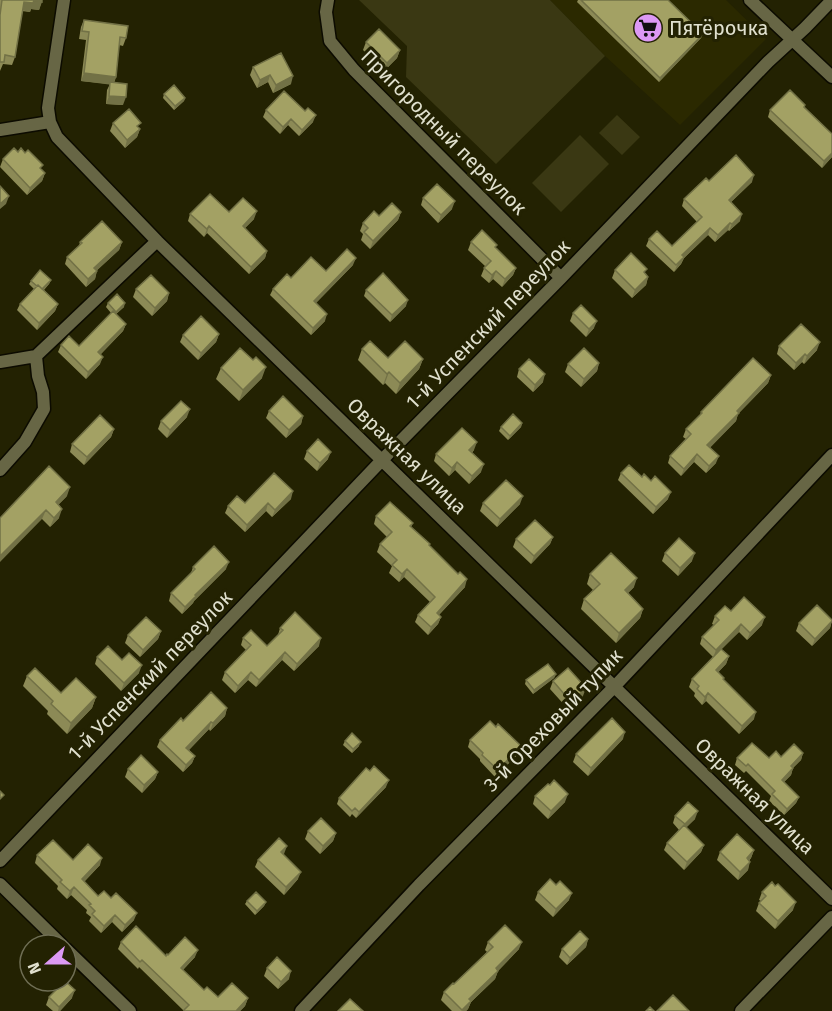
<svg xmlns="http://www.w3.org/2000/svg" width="832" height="1011" viewBox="0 0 832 1011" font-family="'Fira Sans',sans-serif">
<rect width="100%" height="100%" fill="#232202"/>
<path fill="#2b2900" d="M550 0H726L766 39 680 125 605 56Z"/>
<path fill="#3a3813" d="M359 0H550L605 56 496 164 406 77 407 46Z
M617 115 640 137 622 155 599 133Z
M580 135 609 164 561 212 532 183Z"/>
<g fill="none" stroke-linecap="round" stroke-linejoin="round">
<g stroke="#0c0b00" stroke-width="15">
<path id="minor" d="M64 0 48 108 50 122 57 137 157 241 832 899
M328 0 326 12 330 41 354 70 561 278
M750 0 832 77
M0 130 50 122
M0 362 36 356 157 241
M0 470 25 442 44 409 43 392 38 376 36 356
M0 861 382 460 561 278 768 62 805 28 832 0
M0 884 62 945
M66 949 130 1011
M301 1011 419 885 615 686 832 455
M741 1011 832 917"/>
</g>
<use href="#minor" stroke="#676645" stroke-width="12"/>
</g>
<path fill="#8c8a56" d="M0 0H42L39 10 31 9 30 12 22 11 15 57 12 65 3 64 0 71Z
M578 0H668L703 34 701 38 659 82 577 2Z
M84 20 126 38 123 46 119 45 116 77 114 83 123 105 106 104 107 90 110 84 81 81 86 40 79 39 81 27Z
M366 42 400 50 397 58 384 71 363 50Z
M253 67 291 84 273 93 268 82 257 88 250 75Z
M164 94 185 98 184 101 174 110 163 98Z
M804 107 832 134V157L822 168 768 117 770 110Z
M266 110 313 122 299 136 288 125 280 134 263 117Z
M113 123 139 128 140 129 137 137 125 148 110 131Z
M18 152 25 153 45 173 42 181 27 195 0 167 3 159Z
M709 181 752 182 731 202 740 221 729 231 728 230 715 242 708 235 684 258 681 264 674 272 646 246 649 239 672 246 697 222 682 206 684 199Z
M423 198 452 209 438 223 421 205Z
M229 212 254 219 245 228 267 251 265 258 249 274 207 233 204 237 188 221 190 214Z
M401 212 398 220 370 249 361 240 363 234 360 231 363 223 379 216Z
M80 242H122L119 250 97 270 95 279 86 287 65 264 67 257 79 246Z
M471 242 496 248 516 268 513 275 502 287 493 279 489 283 481 276 485 266 468 250Z
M353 265 316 303 325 321 311 335 270 295 273 289 291 278Z
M615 270 645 274 648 277 646 285 632 298 612 278Z
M51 280 49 284 44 290 58 304 55 311 37 330 17 310 20 304 34 289 29 284 31 281Z
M136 289 169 293 167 301 152 316 133 297Z
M366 290 406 306 390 322 364 296Z
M108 303 124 307 116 314 126 324 123 331 101 354 100 364 86 379 58 352 61 345 79 346 111 313 106 307Z
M573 313 594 328 586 337 570 321Z
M219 334 216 342 198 360 180 342 183 335Z
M779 346 817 350 804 364 802 362 794 370 777 354Z
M362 349 388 358 423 359 419 369 396 394 385 383 383 385 358 360Z
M253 360 262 378 239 401 216 379 221 368Z
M599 363 597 371 581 387 565 372 568 364Z
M519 369 543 382 533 392 517 377Z
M771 375 768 383 738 414 736 421 710 447 716 463 706 473 694 462 681 476 668 463 670 456 686 439 683 437 686 429 700 415 701 412Z
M269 411 303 416 301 424 286 438 266 418Z
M187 417 167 438 158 429 161 421Z
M522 423 521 427 508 440 499 431 501 427Z
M114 429 111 437 84 465 70 452 72 444Z
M474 450 472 453 481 472 469 484 455 470 449 476 434 461 436 454Z
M307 451 328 459 317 471 304 459Z
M621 473 642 477 668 499 653 514 618 480Z
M67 496 58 505 59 518 50 527 42 519 0 518Z
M291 499 272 517 266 511 245 532 225 513 228 506Z
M483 503 520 504 497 527 480 511Z
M376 516 413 523 411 527 429 546 465 587 439 615 441 617 438 624 428 635 415 622 418 615 430 602 404 577 399 582 389 573 392 566 377 552 380 544 387 537 374 524Z
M553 537 550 544 531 564 513 547 516 539Z
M665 553 692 561 678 576 662 561Z
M193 567 226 569 194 601 193 603 182 614 169 601 171 593 191 573Z
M590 574 634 587 628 593 643 609 640 618 616 643 581 609 584 599 593 590 587 584Z
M731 611 762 625 747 640 739 632 721 649 729 656 726 664 718 672 754 719 739 734 706 701 702 705 694 696 695 693 689 687 692 679 713 657 700 644 702 637 714 625 712 624 715 616Z
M832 620 830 628 812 646 796 631 799 623Z
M280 628 319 646 294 671 282 660 256 687 248 680 235 693 222 680 225 672 246 650 241 645 243 638 267 646 278 635Z
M161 631 158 639 140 657 125 643 128 635Z
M97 657 122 660 139 673 121 691 95 664Z
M556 674 554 678 533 694 525 684 526 680Z
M27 676 61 693 96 697 92 708 67 734 47 714 48 711 23 686Z
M553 681 583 696 568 709 550 689Z
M227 708 225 716 210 731 209 729 189 750 195 756 192 763 183 772 157 747 160 740 183 721Z
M496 727 521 746 519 753 495 777 480 761V759L468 747 470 740Z
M623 739 588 776 573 762 576 754Z
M345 741 359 746 352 753 343 745Z
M803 753 801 760 793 768 791 775 784 782 799 797 796 803 784 815 769 801 771 796 746 771 744 773 735 765 737 758H769Z
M128 769 158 772 155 779 142 793 125 777Z
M370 771 386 787 356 818 352 814 350 817 337 804 339 798Z
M550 785 565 802 548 819 533 804 535 796Z
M675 816 695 819 686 827 704 845 701 852 684 870 664 850 667 843 679 830 673 823Z
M308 831 336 833 333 841 320 854 305 839Z
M754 850 751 858 749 861 748 870 738 880 717 860 720 852Z
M284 854 283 855 298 879 284 895 255 867 258 860Z
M37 855 73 860 100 865 84 882 98 896 134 920 122 932 112 922 101 933 89 921 91 917 86 913 87 910 71 895 67 899 57 889 58 886 35 863Z
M556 885 569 900 553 917 535 900 538 892Z
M762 892 793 910 775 929 756 911 759 903 761 901 759 900Z
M247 901 266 902 264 906 255 915 245 904Z
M588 939 586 947 567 965 559 957 562 949Z
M121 942 166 956 195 957 183 970 204 990 218 997 248 998 245 1006 240 1011H184L139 967 138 969 118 949Z
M488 942 519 949 498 971 495 979 471 1002 468 1009 466 1011H452L441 1000 444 992 454 984 487 952 485 950Z
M267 968 289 979 278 989 264 976Z
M49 997 72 998 60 1011H53L46 1005Z"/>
<path fill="#727146" d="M34 0 42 2 39 10 31 9 30 12 21 10 24 2Z
M703 34 701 38 659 82 660 78Z
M400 50 397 58 384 71 387 63Z
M84 73 116 77 113 85 81 81Z
M270 75 268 82 257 88 260 80Z
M293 76 291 84 273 93 276 85Z
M109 96 126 97 123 105 106 104Z
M185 98 184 101 174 110 175 106Z
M316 115 313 122 299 136 302 130Z
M291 119 288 125 280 134 283 127Z
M140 129 137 137 125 148 127 140Z
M832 153V157L822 168 824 161Z
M45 173 42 181 27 195 30 188Z
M754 175 752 182 726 207 729 200Z
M9 196 6 204 0 209V204Z
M455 201 452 209 438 223 441 215Z
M257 211 254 219 240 233 243 226Z
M401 212 398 220 370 249 373 241Z
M742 214 740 221 729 231 732 224Z
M730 223 728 230 715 242 718 235Z
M209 226 207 233 204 237 207 229Z
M710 228 708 235 684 258 681 264 674 272 682 255Z
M122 242 119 250 92 275 94 268Z
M267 251 265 258 249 274 251 267Z
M356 258 353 265 311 308 314 301Z
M516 268 513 275 502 287 505 279Z
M97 271 95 279 86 287 88 279Z
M496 271 493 279 489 283 492 275Z
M648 277 646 285 632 298 635 290Z
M51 280 49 284 39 294 41 290Z
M169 293 167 301 152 316 155 308Z
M408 300 406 306 390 322 392 315Z
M125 303 124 307 114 316 116 312Z
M58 304 55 311 37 330 39 323Z
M327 314 325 321 311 335 313 328Z
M597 321 594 328 586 337 589 329Z
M126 324 123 331 95 360 98 352Z
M219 334 216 342 198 360 201 353Z
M820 342 817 350 804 364 807 356Z
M805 354 802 362 794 370 796 363Z
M103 357 100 364 86 379 88 372Z
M423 359 419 369 396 394 400 383Z
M599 363 597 371 581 387 584 379Z
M266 367 262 378 239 401 243 390Z
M389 372 385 383 383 385 387 374Z
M545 374 543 382 533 392 535 385Z
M771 375 768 383 738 414 736 421 705 453 707 445 737 411Z
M190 409 187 417 167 438 170 430Z
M303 416 301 424 286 438 289 430Z
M522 423 521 427 508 440 510 436Z
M114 429 111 437 84 465 87 457Z
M477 442 474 450 467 458 469 450Z
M331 452 328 459 317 471 320 463Z
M697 454 694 462 681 476 684 469Z
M719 456 716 463 706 473 709 466Z
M457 462 455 470 449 476 452 468Z
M484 464 481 472 469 484 472 476Z
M70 487 67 496 52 511 56 502Z
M293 491 291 499 272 517 275 510Z
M671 492 668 499 653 514 656 507Z
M523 496 520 504 497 527 500 519Z
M268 503 266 511 245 532 247 525Z
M62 509 59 518 50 527 54 518Z
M46 510 42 519 0 562V556Z
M553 537 550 544 531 564 534 556Z
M695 553 692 561 678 576 680 568Z
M229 562 226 569 194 601 193 603 182 614 185 607 195 595Z
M407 569 404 577 399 582 402 574Z
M637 578 634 587 621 600 625 590Z
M467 579 465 587 434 620 437 613Z
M643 609 640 618 616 643 619 633Z
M441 617 438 624 428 635 431 627Z
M765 617 762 625 747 640 750 633Z
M832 621 830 628 812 646 815 639Z
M741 624 739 632 713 658 716 650Z
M161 631 158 639 140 657 143 650Z
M321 638 319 646 294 671 297 664Z
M285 652 282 660 256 687 259 680Z
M729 656 726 664 713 678 716 670Z
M142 665 139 673 121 691 124 683Z
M251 672 248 680 235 693 238 686Z
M556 674 554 678 533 694 534 690Z
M586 688 583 696 568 709 571 702Z
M708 693 706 701 702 705 705 697Z
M96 697 92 708 67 734 71 723Z
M227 708 225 716 210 731 213 723Z
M756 712 754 719 739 734 742 726Z
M211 722 209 729 184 755 186 748Z
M625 732 623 739 588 776 591 768Z
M361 742 359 746 352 753 353 749Z
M521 746 519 753 495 777 498 770Z
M803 753 801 760 788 772 791 766Z
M195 756 192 763 183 772 186 765Z
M793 768 791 775 779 787 782 780Z
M158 772 155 779 142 793 144 785Z
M389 780 386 787 356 818 359 812Z
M568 794 565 802 548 819 551 811Z
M799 797 796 803 784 815 787 809Z
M698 811 695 819 682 832 685 824Z
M336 833 333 841 320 854 323 846Z
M704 845 701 852 684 870 687 862Z
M287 846 284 854 278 860 281 852Z
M754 850 751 858 744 866 747 858Z
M102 858 100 865 79 887 82 879Z
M750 862 748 870 738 880 740 872Z
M301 872 298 879 284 895 286 887Z
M74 887 71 895 67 899 70 891Z
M572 893 569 900 553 917 556 909Z
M266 902 264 906 255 915 257 911Z
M796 902 793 910 775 929 778 921Z
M137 913 134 920 122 932 125 925Z
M115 915 112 922 101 933 104 926Z
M588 939 586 947 567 965 570 958Z
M522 942 519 949 498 971 495 979 471 1002 468 1009 466 1011H462L469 999 496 968Z
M198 950 195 957 178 975 181 968Z
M291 971 289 979 278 989 281 982Z
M75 990 72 998 60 1011H58L59 1007Z
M248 998 245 1006 240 1011H236Z"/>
<path fill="#a3a164" stroke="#727146" stroke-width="1.5" d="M2 0H42V2L34 0 33 3 24 2 15 57 5 55 4 62H0V15Z
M581 0H668L703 34 660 78Z
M84 20 128 26 126 38 120 37 116 77 84 73 89 32 82 31Z
M379 29 400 50 387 63 366 42Z
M281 53 293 76 276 85 270 75 260 80 253 67Z
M110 82 127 84 126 97 109 96Z
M174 85 185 98 175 106 164 94Z
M790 90 805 105 804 107 832 134V153L824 161 770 110Z
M284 91 305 111 308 108 316 115 302 130 291 119 283 127 266 110Z
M129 109 141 123 137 126 140 129 127 140 113 123Z
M14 148 18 152 21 148 25 153 28 150 43 165 40 168 45 173 30 188 3 159Z
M736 155 754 175 729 200 742 214 732 224 730 223 718 235 710 228 682 255 684 257 676 265 649 239 657 231 672 246 702 217 684 199 706 178 709 181Z
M437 184 455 201 441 215 423 198Z
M0 186 9 196 0 204Z
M210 194 229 212 243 198 257 211 243 226 267 251 251 267 209 226 207 229 190 214Z
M392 203 401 212 373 241 364 232 368 228 363 223 374 211 379 216Z
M102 221 122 242 94 268 97 271 88 279 67 257 82 243 80 242Z
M482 230 497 245 495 247 516 268 505 279 496 271 492 275 484 268 491 261 471 242Z
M347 249 356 258 314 301 327 314 313 328 273 289 287 274 291 278 311 257 326 271Z
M631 253 647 269 644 272 648 277 635 290 615 270Z
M40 270 51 280 42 289 38 285 37 286 31 281Z
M383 273 408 300 392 315 366 290Z
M151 275 169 293 155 308 136 289Z
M38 285 58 304 39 323 20 304Z
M117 294 125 303 116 312 108 303Z
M581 305 597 321 589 329 573 313Z
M113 311 126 324 98 352 103 357 88 372 61 345 69 336 79 346Z
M201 316 219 334 201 353 183 335Z
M801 324 820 342 807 356 805 354 796 363 779 346Z
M370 341 388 358 405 341 423 359 400 383 389 372 387 374 362 349Z
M240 348 253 360 256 357 266 367 243 390 221 368Z
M584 348 599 363 584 379 568 364Z
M753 358 771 375 737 411 739 413 707 445 719 456 709 466 697 454 684 469 670 456 691 434 686 429 702 413 701 412Z
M529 359 545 374 535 385 519 369Z
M283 396 303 416 289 430 269 411Z
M181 401 190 409 170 430 161 421Z
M513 414 522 423 510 436 501 427Z
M100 415 114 429 87 457 72 444Z
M462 428 477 442 469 450 484 464 472 476 457 462 452 468 436 454Z
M318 439 331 452 320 463 307 451Z
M629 465 642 477 644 474 651 481 655 476 671 492 656 507 621 473Z
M49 466 70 487 56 502 62 509 54 518 46 510 0 556V518Z
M274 473 293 491 275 510 268 503 247 525 228 506 237 496 245 503Z
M506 480 523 496 500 519 483 503Z
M390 502 413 523 410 526 430 544 429 545 458 574 460 572 467 579 437 613 441 617 431 627 418 615 435 597 407 569 402 574 392 565 397 560 380 544 392 532 376 516Z
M535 520 553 537 534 556 516 539Z
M679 538 695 553 680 568 665 553Z
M214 546 229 562 195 595 196 596 185 607 171 593 195 569 193 567Z
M611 553 637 578 625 590 643 609 619 633 584 599 600 584 590 574Z
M744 597 765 617 750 633 741 624 716 650 702 637 719 620 715 616 725 606 731 611Z
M817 605 832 620V621L815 639 799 623Z
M295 612 321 638 297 664 285 652 259 680 251 672 238 686 225 672 251 645 243 638 251 630 267 646 283 630 280 628Z
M146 617 161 631 143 650 128 635Z
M108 646 122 660 129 653 142 665 124 683 97 657Z
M721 649 729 656 716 670 724 678 723 679 756 712 742 726 708 693 705 697 697 689 699 686 692 679Z
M548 664 556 674 534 690 526 680Z
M35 668 61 693 76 678 96 697 71 723 51 704 53 701 27 676Z
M568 668 586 688 571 702 553 681Z
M211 692 227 708 213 723 211 722 186 748 195 756 186 765 160 740 181 718 183 721Z
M612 718 625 732 591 768 576 754Z
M490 721 496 727 498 724 521 746 498 770 482 755 483 753 470 740Z
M352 733 361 742 353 749 345 741Z
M752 743 769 758 776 751 781 757 794 744 803 753 791 766 793 768 782 780 799 797 787 809 772 794 775 791 748 764 746 766 737 758Z
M141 755 158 772 144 785 128 769Z
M374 766 389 780 359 812 355 808 352 811 339 798 366 768 370 771Z
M554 780 568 794 551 811 535 796 548 784 550 785Z
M0 791 4 795 0 799Z
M688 802 698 811 685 824 675 816Z
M321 818 336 833 323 846 308 831Z
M684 825 704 845 687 862 667 843Z
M737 834 754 850 747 858 750 862 740 872 720 852Z
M279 838 287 846 281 852 301 872 286 887 258 860Z
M53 840 73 860 88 844 102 858 82 879 98 896 104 891 111 898 116 893 137 913 125 925 115 915 104 926 92 914 95 911 89 905 91 904 74 887 70 891 60 882 62 880 37 855Z
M550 879 556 885 560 881 572 893 556 909 538 892Z
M772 882 775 886 778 884 796 902 778 921 759 903 766 896 762 892Z
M256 892 266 902 257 911 247 901Z
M505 925 522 942 496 968 498 971 469 999 471 1001 462 1010 444 992 453 983 454 984 493 947 488 942Z
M136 926 166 956 167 954 168 955 185 937 198 950 181 968 204 990 207 987 218 997 232 983 248 998 236 1011H185L184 1010 189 1005 142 960 140 962 121 942Z
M580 931 588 939 570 958 562 949Z
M277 957 291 971 281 982 267 968Z
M65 981 75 990 59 1007 49 997Z
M673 995 689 1011H657Z
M350 999 363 1011H338Z
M650 1007 654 1011H646Z"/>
<defs>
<g id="supermarket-disc" transform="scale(1.5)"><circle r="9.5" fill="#dc99f4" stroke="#232202"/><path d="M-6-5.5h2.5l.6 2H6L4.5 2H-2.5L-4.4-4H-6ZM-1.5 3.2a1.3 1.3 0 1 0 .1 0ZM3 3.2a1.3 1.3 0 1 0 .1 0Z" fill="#111"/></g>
</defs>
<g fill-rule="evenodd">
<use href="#supermarket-disc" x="648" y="28"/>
</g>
<g text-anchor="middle" stroke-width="6" stroke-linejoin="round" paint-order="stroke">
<g font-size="20" fill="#e1e1cf" stroke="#232202" text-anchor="start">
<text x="669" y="35">Пятёрочка</text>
</g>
<g font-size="20" fill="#e1e1cf" stroke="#232202">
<text transform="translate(444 132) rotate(45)" y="7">Пригородный переулок</text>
<text transform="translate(488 324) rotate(-46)" y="7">1-й Успенский переулок</text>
<text transform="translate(407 456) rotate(44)" y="7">Овражная улица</text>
<text transform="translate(150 675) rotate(-46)" y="7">1-й Успенский переулок</text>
<text transform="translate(553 720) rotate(-46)" y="7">3-й Ореховый тупик</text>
<text transform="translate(755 796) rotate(44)" y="7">Овражная улица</text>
</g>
</g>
<g transform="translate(48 963) rotate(249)"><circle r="28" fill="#232202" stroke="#6f6e54" stroke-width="1.5"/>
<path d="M0-4.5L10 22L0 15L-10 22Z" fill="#dc99f4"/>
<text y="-9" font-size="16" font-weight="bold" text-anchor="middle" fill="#e1e1cf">N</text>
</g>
</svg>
